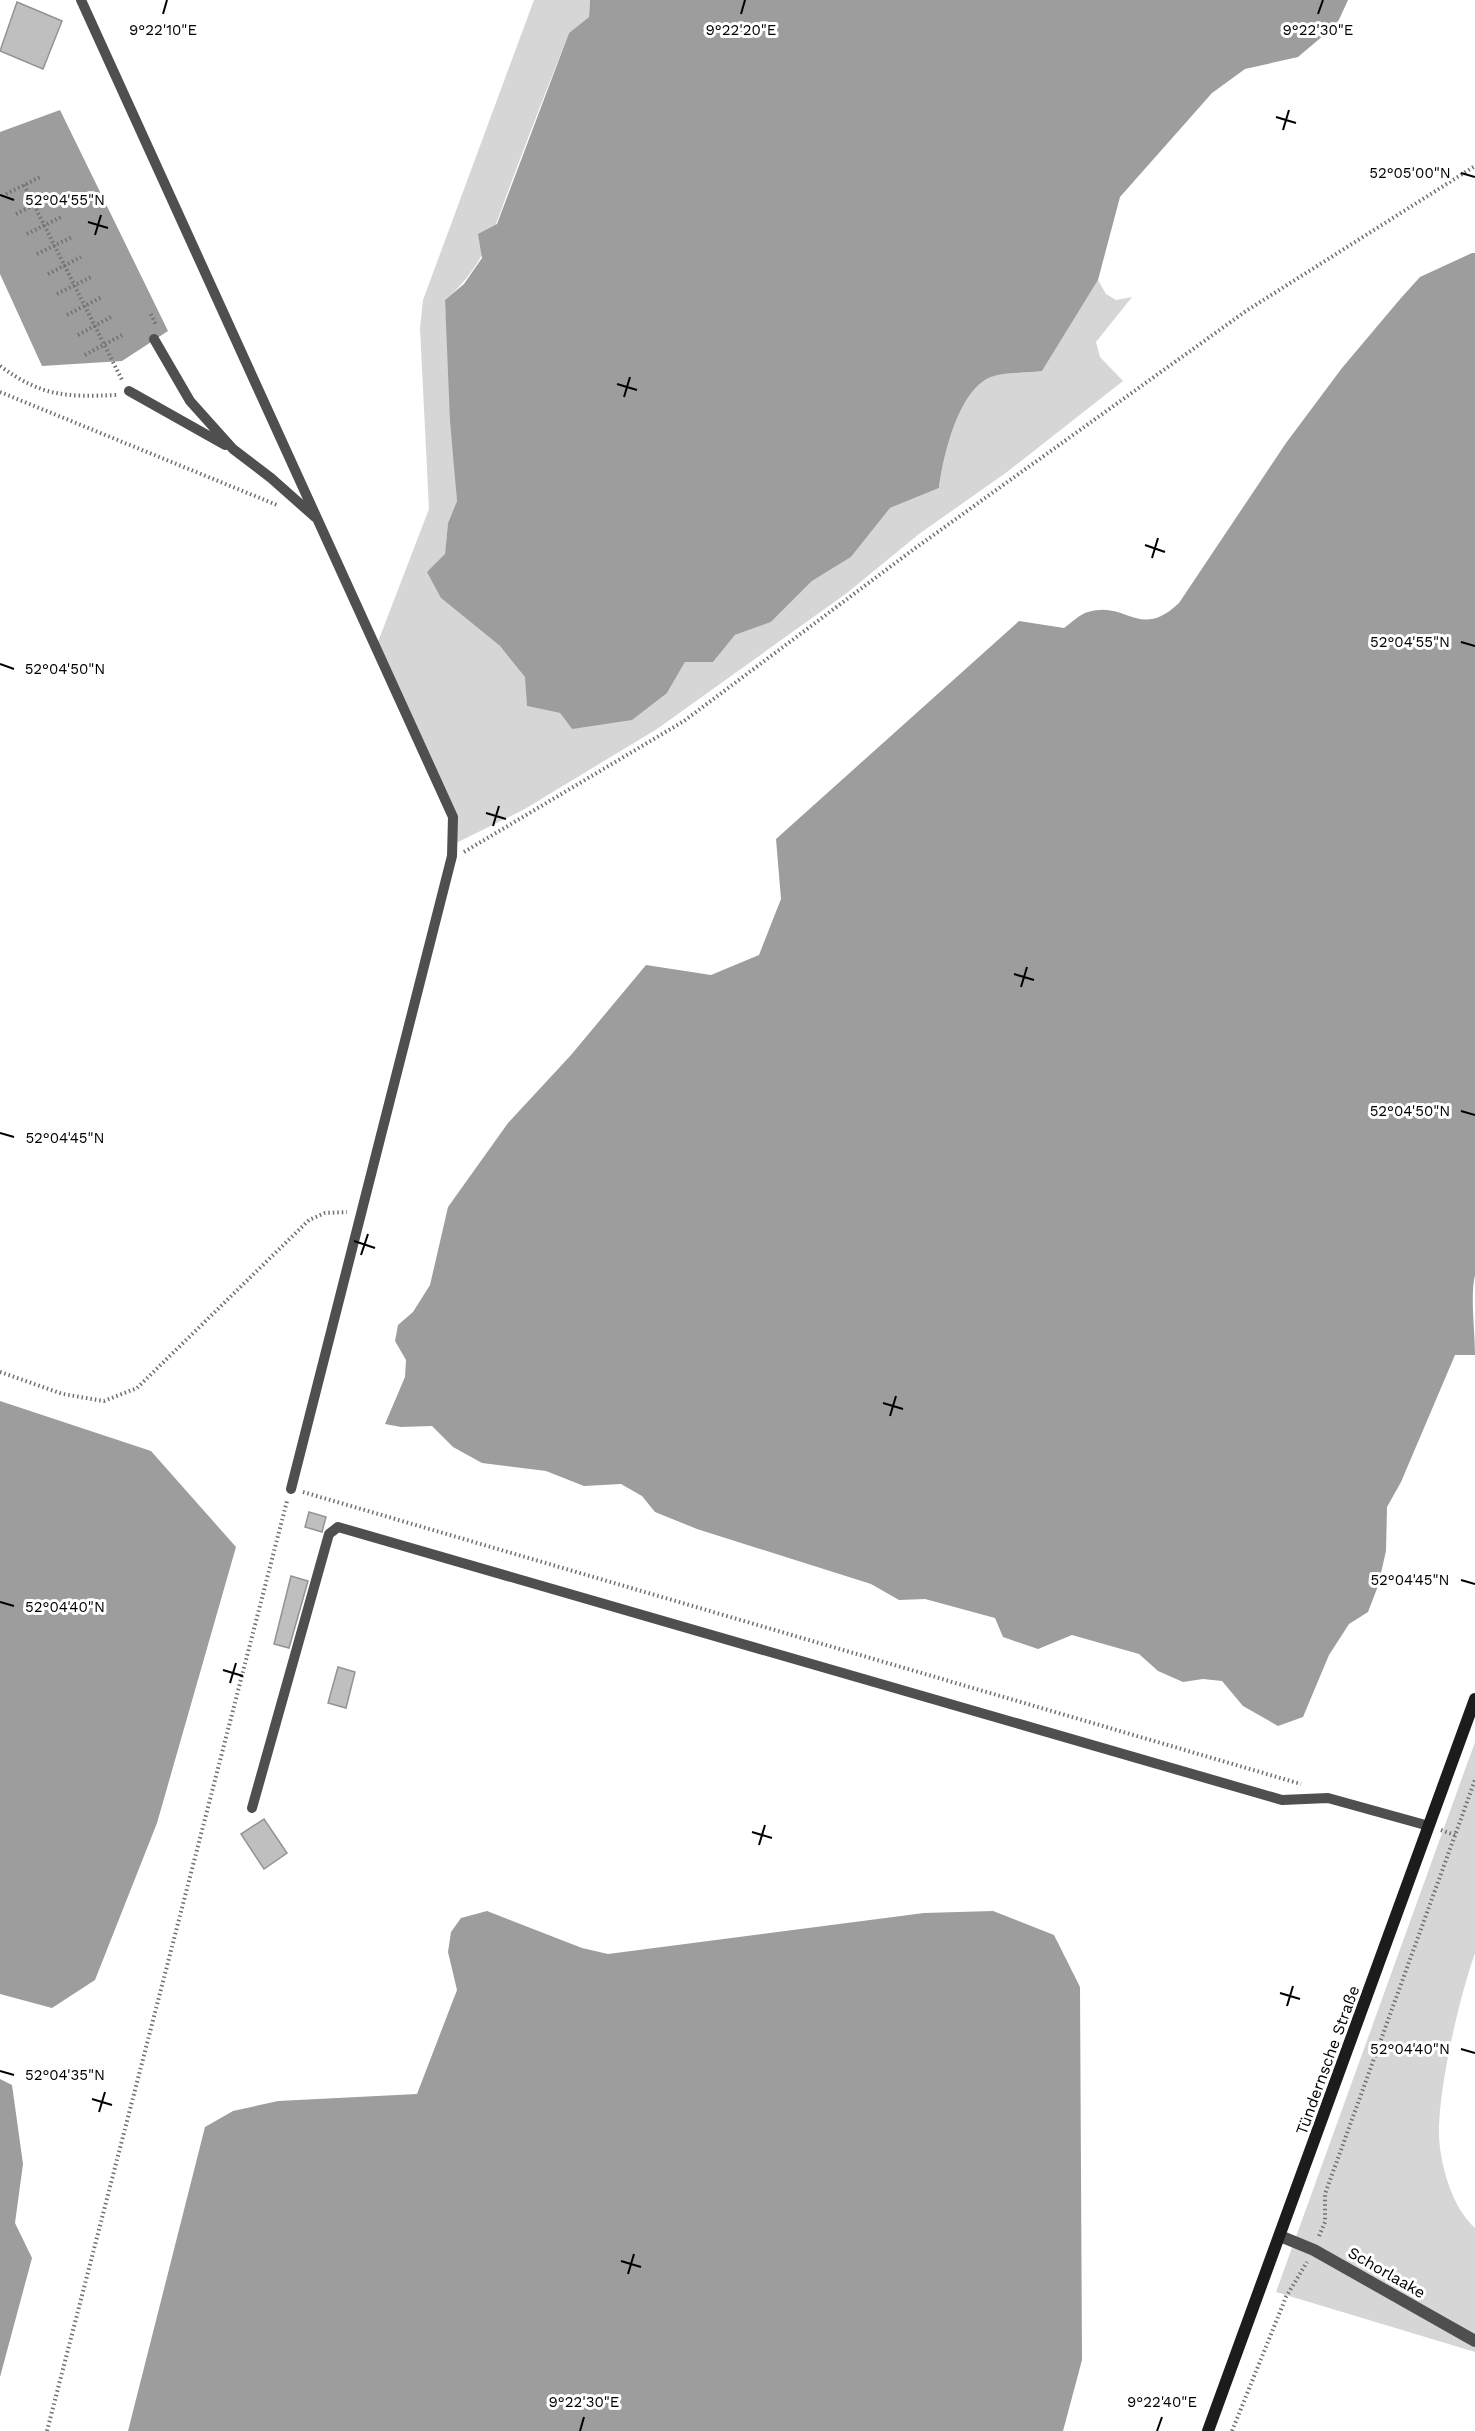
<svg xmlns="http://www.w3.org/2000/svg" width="1475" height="2431" viewBox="0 0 1475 2431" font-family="'Work Sans',sans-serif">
<rect width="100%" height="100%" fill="#fff"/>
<path fill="#d6d6d6" d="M534 0H590L589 17 569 33C551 79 533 124 516 170 496 220 488 264 445 300L457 501 448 523 441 598 500 646 526 677 527 706 560 713 572 729 667 693 685 662H713L735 635 771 622 812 581 851 557 890 508 939 488C943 457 958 390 991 377 1005 372 1027 373 1042 371L1098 280 1106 294 1116 300 1132 297 1096 342 1100 357 1123 381 1007 472 919 534 847 593 657 729 523 810 454 844 453 817 376 647 429 509 420 328 423 300Z
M1475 1742V1953C1459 1999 1438 2088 1439 2137 1441 2167 1452 2207 1475 2228V2352L1276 2292Z"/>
<path fill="#9d9d9d" d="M590 0H1348L1337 24 1298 57 1245 69 1212 93 1120 197 1098 280 1042 371C1027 373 1005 372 991 377 958 390 943 457 939 488L890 508 851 557 812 581 771 622 735 635 713 662H685L667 693 632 720 572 729 560 713 527 706 525 677 500 646 441 598 427 572 445 554 448 523 457 501 450 421 445 300 464 284 482 258 478 234 497 224 569 33 589 17Z
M60 110 168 331 122 361 42 366 0 274V132Z
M1472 253H1475V1275C1470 1296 1475 1331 1475 1355H1455L1401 1482 1387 1507 1386 1551 1378 1586 1368 1612 1349 1624 1329 1655 1303 1717 1278 1726 1243 1706 1222 1681 1203 1679 1183 1682 1158 1671 1139 1654 1072 1635 1038 1649 1003 1637 995 1618 925 1599 899 1600 871 1584 697 1529 655 1512 642 1496 621 1484 584 1486 546 1471 482 1463 453 1447 432 1426 401 1427 385 1424 405 1377 406 1360 395 1341 398 1325 413 1312 430 1285 448 1207 508 1123 571 1055 646 965 711 975 759 955 781 899 776 839 1019 621 1064 628C1071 623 1080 614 1088 612 1127 600 1139 641 1179 603L1286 443 1342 368 1401 298 1420 277Z
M0 1401 151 1451 236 1547 157 1823 95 1980 52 2008 0 1994Z
M487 1911 582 1948 608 1954 924 1913 993 1911 1054 1935 1080 1987 1082 2360 1063 2431H128L205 2127 233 2111 278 2101 417 2094 457 1990 448 1952 451 1932 461 1918Z
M0 2079 12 2085 23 2164 15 2223 32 2258 0 2377Z"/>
<path fill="#bfbfbf" stroke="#939393" stroke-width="1.5" d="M17 2 62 21 43 69 0 51Z
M309 1512 326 1517 322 1532 305 1527Z
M291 1576 308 1581 289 1648 274 1644Z
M338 1667 355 1672 346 1708 328 1703Z
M264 1819 287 1853 264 1869 241 1834Z"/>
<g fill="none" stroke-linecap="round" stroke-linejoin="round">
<path stroke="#717171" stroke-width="4" stroke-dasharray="1.5 3" stroke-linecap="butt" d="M24 185 122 380
M6 194 42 176
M16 214 52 196
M27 234 61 217
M37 254 72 237
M48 274 81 257
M57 294 91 277
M151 314 156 325
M67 315 102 297
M78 335 111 317
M85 355 122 335
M0 366C43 397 66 397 117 395
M0 392 277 505
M464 852 684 721 914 549 1246 311 1475 166
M0 1372 63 1394 104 1401 137 1388 309 1220 325 1213 347 1212
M303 1492 1301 1784
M1441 1830 1455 1835
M1319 2236 1325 2222V2194L1475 1780
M47 2431 287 1501
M1232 2431 1286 2297 1307 2262"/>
<path stroke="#4f4f4f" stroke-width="10" d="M81 0 453 817 452 856 291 1489
M154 339 190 401 233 449 271 478 315 517
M129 391 225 445
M252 1808 329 1534 338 1527 1282 1800 1328 1798 1429 1826"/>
<path stroke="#4f4f4f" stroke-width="12" d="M1280 2236 1314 2250 1475 2341"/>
<path stroke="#1c1c1c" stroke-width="12" d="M1208 2431 1475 1699"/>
</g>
<path fill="none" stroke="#000" stroke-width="2" d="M163 14 167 0M741 14 745 0M1318 14 1323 0M1276 117 1296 123M1283 130 1289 110M1461 173 1475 177M0 195 14 200M88 222 108 228M95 235 101 215M617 384 637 390M624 397 630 377M1145 545 1165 552M1152 558 1158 538M1461 642 1475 646M0 664 14 669M486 813 506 819M493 826 499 806M1014 974 1034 980M1021 987 1027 967M1461 1111 1475 1115M0 1133 14 1137M354 1241 375 1248M361 1255 368 1234M883 1403 903 1409M890 1416 896 1396M1461 1580 1475 1584M0 1602 14 1606M223 1670 243 1676M230 1683 236 1663M752 1832 772 1838M759 1845 765 1825M1280 1993 1300 1999M1287 2006 1293 1986M1461 2049 1475 2053M0 2071 14 2075M92 2099 112 2105M99 2112 105 2092M621 2261 641 2267M628 2274 634 2254M580 2431 584 2417M1157 2431 1162 2417"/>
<g text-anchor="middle" stroke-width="6" stroke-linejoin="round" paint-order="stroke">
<g font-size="16" fill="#000" stroke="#fff">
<text transform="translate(1327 2060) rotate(-70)" y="6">Tündernsche Straße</text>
<text transform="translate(1387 2272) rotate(30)" y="6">Schorlaake</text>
</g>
</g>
<g font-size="15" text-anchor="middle" fill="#000" stroke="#fff" stroke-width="6" stroke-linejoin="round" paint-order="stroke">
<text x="163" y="35">9°22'10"E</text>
<text x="741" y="35">9°22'20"E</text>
<text x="1318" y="35">9°22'30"E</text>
<text x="1410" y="178">52°05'00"N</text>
<text x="65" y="205">52°04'55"N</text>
<text x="1410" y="647">52°04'55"N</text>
<text x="65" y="674">52°04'50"N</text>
<text x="1410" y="1116">52°04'50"N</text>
<text x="65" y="1143">52°04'45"N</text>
<text x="1410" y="1585">52°04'45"N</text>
<text x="65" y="1612">52°04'40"N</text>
<text x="1410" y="2054">52°04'40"N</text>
<text x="65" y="2080">52°04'35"N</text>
<text x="584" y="2407">9°22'30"E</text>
<text x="1162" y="2407">9°22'40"E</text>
</g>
</svg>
